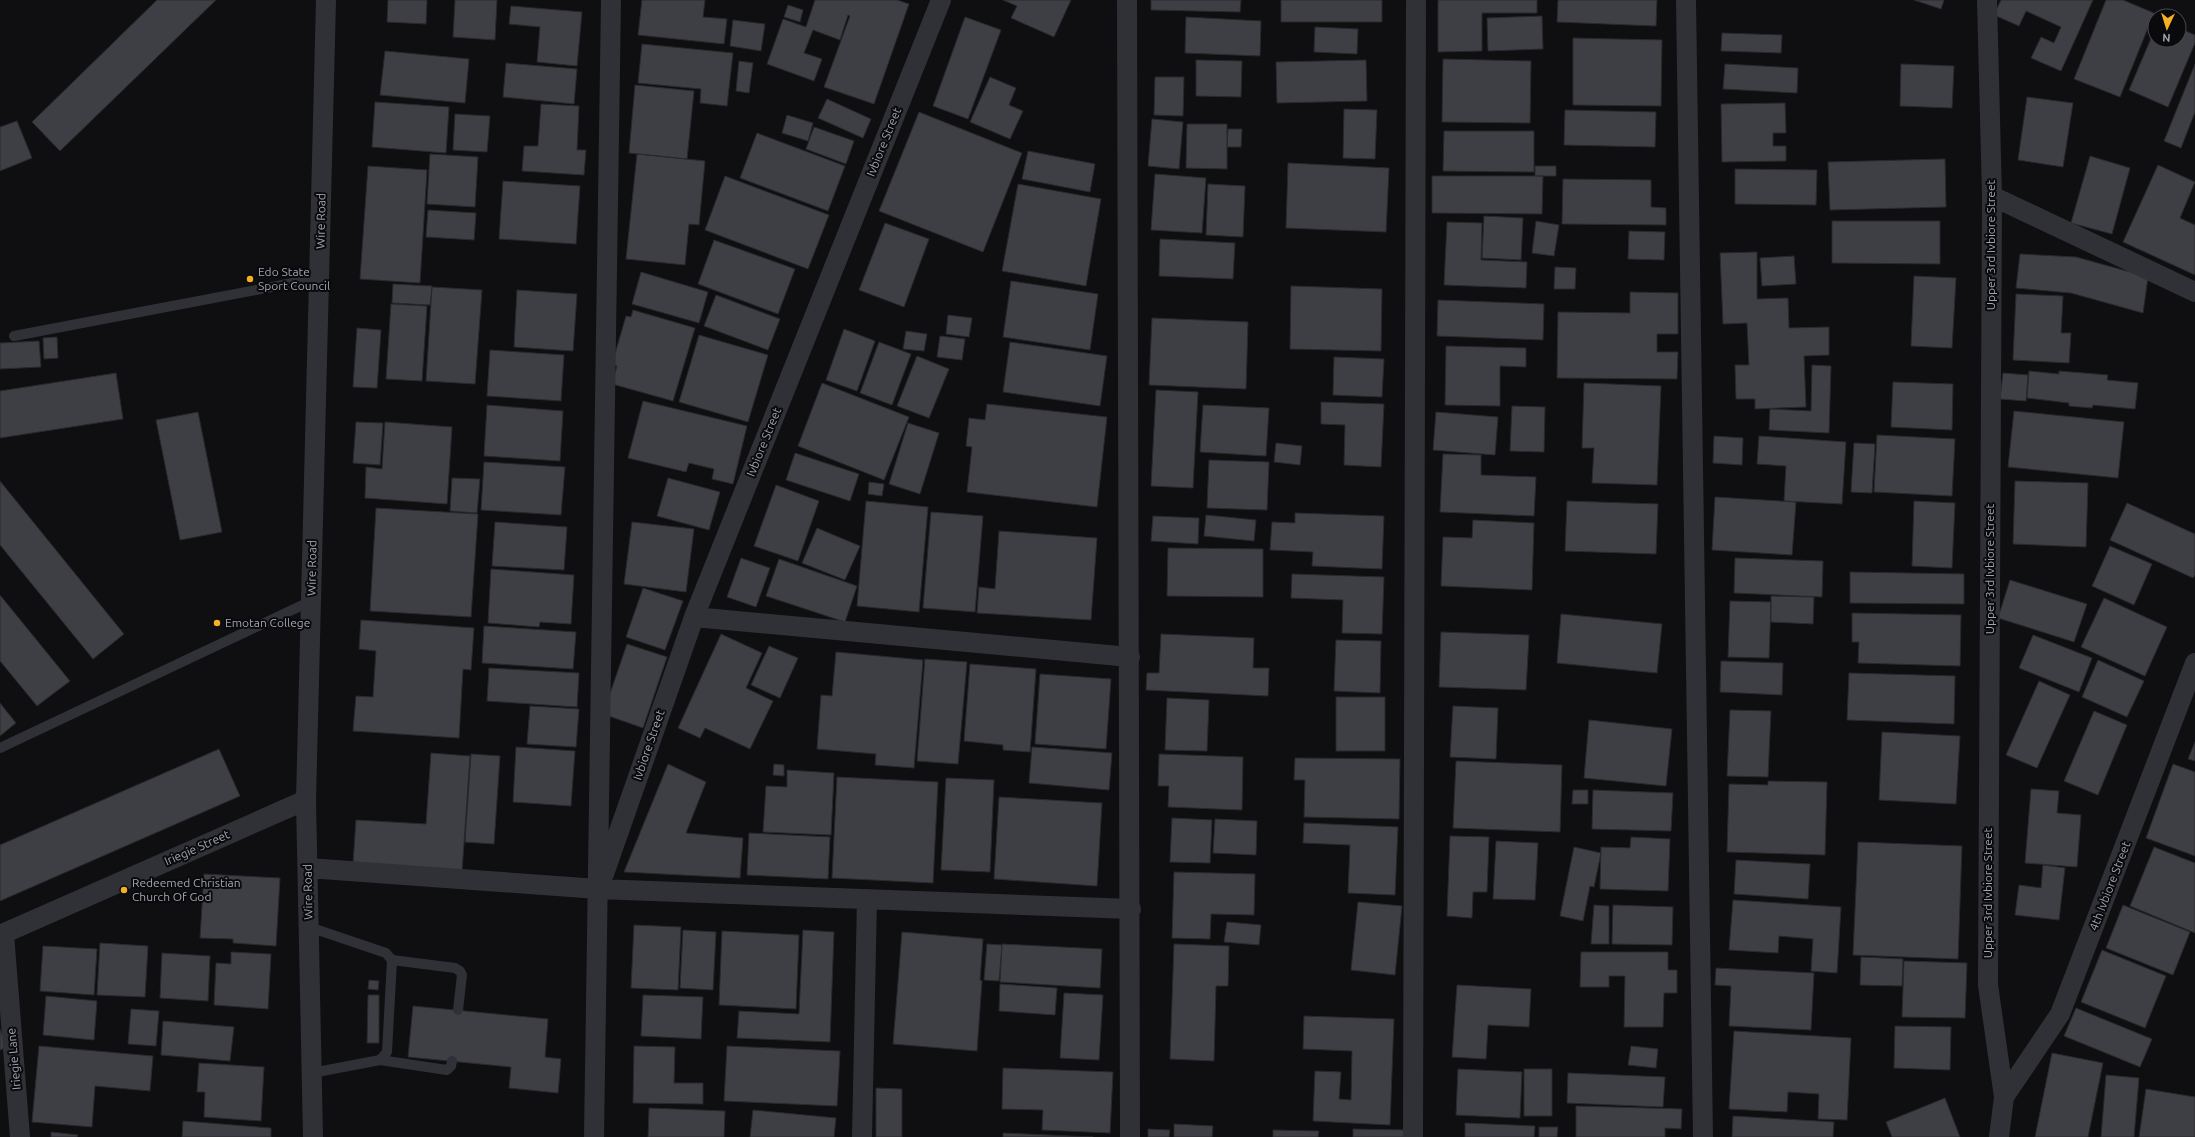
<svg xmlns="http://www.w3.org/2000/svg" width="2195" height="1137" viewBox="0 0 2195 1137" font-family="Ubuntu,sans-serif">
<rect width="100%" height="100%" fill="#0f0f11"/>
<path fill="#3e3f44" stroke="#29292d" d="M157 0H216L60 151 32 122Z
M388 0H427L426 24 387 22Z
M455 0H497L495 40 453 37Z
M642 0H705L703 17 727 19 724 44 638 35Z
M815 0H897L909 4 874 104 824 87 850 16 848 15 840 40 813 30 804 53 822 59 814 81 767 64 783 19 806 27Z
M1003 0H1071L1054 37 1011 18 1017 6Z
M1151 0H1241L1240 12 1151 10Z
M1281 0H1382V22H1281Z
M1438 0H1537V13H1482V51L1438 52Z
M1558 0H1657L1656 26 1557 22Z
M1914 0H1944L1941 9Z
M2001 0H2093L2061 71 2031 58 2041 37 2054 43 2061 27 2026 11 2019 26 1994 15Z
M2106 0H2123L2154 13 2120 97 2074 79Z
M788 5 803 10 800 22 784 17Z
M511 6 582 12 577 66 537 62 540 27 509 24Z
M1542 16 1543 49 1488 51 1487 18Z
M965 17 1001 30 968 119 933 106Z
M1186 17 1261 21 1260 56 1185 53Z
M733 20 765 24 761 51 730 46Z
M1315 27 1358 29 1357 54 1314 52Z
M2179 28 2195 35V43L2168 107 2129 90 2155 29V40H2179Z
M1722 33 1782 35 1781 53 1721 51Z
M1573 38 1662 40 1661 106 1573 105Z
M642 44 733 53 727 106 700 103 701 89 638 83Z
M385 51 469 59 465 103 380 95Z
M1443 59 1531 61 1530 123 1442 122Z
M1196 60 1242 61 1241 97 1196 96Z
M1366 60 1367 101 1277 103 1276 62Z
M739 61 753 63 749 93 736 91Z
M506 63 577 69 574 104 503 97Z
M1725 64 1798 68 1797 93 1723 89Z
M1901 64 1954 66 1952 108 1900 106Z
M2195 64V112L2181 148 2164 141Z
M990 77 1016 88 1009 105 1023 111 1010 139 970 122Z
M1155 77H1184L1183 116 1154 115Z
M635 85 694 91 687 159 629 153Z
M2027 97 2073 103 2063 167 2018 160Z
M827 99 871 119 863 138 818 118Z
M375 102 449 107 446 153 372 147Z
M1785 103 1786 133H1773V146H1786V161L1722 162 1721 104Z
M541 104 579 106 577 150H586L584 175 522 171 524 146H538Z
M1344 109 1377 110 1375 159 1343 158Z
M1565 110 1656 112 1655 147 1564 145Z
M919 112 1022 153 983 252 879 211Z
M455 114 490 116 487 152 453 150Z
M787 115 813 123 808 141 782 133Z
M1152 119 1183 122 1179 169 1148 166Z
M17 121 32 158 0 171V127Z
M1187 124H1227V169L1186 168Z
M814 127 854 141 846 164 806 149Z
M1228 129H1242L1241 147H1227Z
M1444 131H1534V172L1443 171Z
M757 133 845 166 828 211 740 178Z
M1028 151 1095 164 1090 192 1022 179Z
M430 154 478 157 475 207 427 204Z
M637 154 705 161 699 225 689 224 685 265 626 259Z
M2090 156 2130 168 2112 234 2071 223Z
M1945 159 1946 207 1830 210 1828 162Z
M1288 163 1389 168 1386 232 1286 228Z
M2158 165 2195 182 2180 218 2195 225V275L2123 242Z
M368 166 427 170 420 283 360 279Z
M1535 166H1556V176H1535Z
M1735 169 1817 170 1816 205 1735 204Z
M1155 174 1206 178 1202 233 1151 230Z
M725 176 829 215 808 269 705 230Z
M1432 176H1543L1542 214 1432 213Z
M1563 179 1651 180V207L1666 208V225L1562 224Z
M503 181 580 186 576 244 499 239Z
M1018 184 1101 199 1086 286 1002 271Z
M1208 184 1245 186 1243 237 1206 235Z
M428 210 476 213 474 240 426 237Z
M1484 216 1523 218 1521 260 1482 258Z
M1536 221 1559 225 1554 256 1532 253Z
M1832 221H1940V264L1832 263Z
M1447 222 1482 223 1481 260 1527 262 1526 288 1444 285Z
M885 223 929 239 904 307 859 290Z
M1629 231 1665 232 1664 260 1628 259Z
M1160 239 1235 243 1233 279 1159 276Z
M714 240 795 269 778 314 698 284Z
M1757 252V299L1788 298 1789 328 1829 327V355L1804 356 1806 407 1755 409V399H1736L1735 365H1749L1747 323 1723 324 1720 253Z
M2020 254 2076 257 2148 277 2143 313 2071 293 2016 288Z
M1794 256 1796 284 1762 286 1760 258Z
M1555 267 1576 268 1575 289H1554Z
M641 272 708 292 699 323 632 304Z
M1914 276 1956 278 1952 348 1911 346Z
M1011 281 1098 294 1090 350 1003 337Z
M393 284 432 286 430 305 392 303Z
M1291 286 1382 289 1381 351 1290 349Z
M432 287 482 290 475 384 426 381Z
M517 290 577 294 573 351 514 347Z
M1630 292 1678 293V334H1657V352H1678L1677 379 1557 378 1558 312 1630 313Z
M2016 294 2063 296 2061 333H2071L2069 363 2013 360Z
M716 295 780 319 768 350 704 326Z
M1438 300 1544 304 1543 340 1437 336Z
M391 304 427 306 422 381 386 379Z
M633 310 695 328 673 401 612 384 617 366 612 364 626 316 631 317Z
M948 315 972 318 969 337 946 334Z
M1152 318 1248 322 1246 389 1149 385Z
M357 328 381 330 377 388 353 387Z
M844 329 875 341 857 391 826 380Z
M906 331 927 334 924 351 903 349Z
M699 335 768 355 748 422 679 402Z
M940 336 965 339 962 360 937 357Z
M57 337 58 358 44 359 43 338Z
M39 341 41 367 0 369V343Z
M879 342 911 354 892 405 860 393Z
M1010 342 1107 356 1100 406 1003 392Z
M1446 346 1526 348V367L1500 366V406L1445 405Z
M490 350 564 355 561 401 487 396Z
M917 356 949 369 929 418 897 406Z
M1334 357 1384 359 1382 397 1333 395Z
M1812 365 1831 366 1829 433 1769 430 1770 409 1811 411Z
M2029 371 2059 374V371L2108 375 2107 380 2138 383 2135 409 2093 405 2092 408 2069 406V403L2027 398Z
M116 373 123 419 0 438V391Z
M2003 373 2028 375 2026 401 2000 399Z
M1893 382 1953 384 1952 430 1891 427Z
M822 383 909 417 884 480 798 446Z
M1584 383 1661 386 1657 485 1592 483 1594 448H1582Z
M1156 390 1198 392 1193 488 1151 486Z
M643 401 747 426 733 484 712 479 714 469 689 463 686 472 628 458Z
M1321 402 1384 404 1381 467 1344 465 1345 425 1321 424Z
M987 404 1107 417 1097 507 967 492 972 447 966 446 969 418 985 420Z
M487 405 563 411 560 461 484 456Z
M1203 405 1269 408 1266 456 1200 452Z
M1512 406 1545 407 1544 452 1510 451Z
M2014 411 2124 422 2118 478 2008 467Z
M198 412 222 532 180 540 156 420Z
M1436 412 1498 417 1495 455 1433 450Z
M356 422 383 423 380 465 353 463Z
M385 422 452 427 447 504 365 498 366 467 382 469Z
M908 423 939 433 920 494 889 484Z
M1877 435 1955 439 1952 496 1874 492Z
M1714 436 1743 438 1742 465 1713 463Z
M1759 436 1846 442 1842 504 1784 501 1786 466 1757 464Z
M1276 443 1302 446 1300 465 1274 462Z
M1854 443 1875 444 1872 493 1851 492Z
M795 453 859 474 850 501 786 480Z
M1443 454 1481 455V475L1536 477 1534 516 1440 512Z
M1209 460 1269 462 1267 510 1207 508Z
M484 462 565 467 561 515 481 510Z
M452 478 480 479 477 513 450 511Z
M668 478 720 492 709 530 657 516Z
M0 481 124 634 93 659 0 545Z
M2015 481 2088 483 2086 547 2013 544Z
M869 482 884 484 882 496 868 494Z
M776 485 819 501 798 561 754 546Z
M1715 497 1796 502 1792 555 1712 550Z
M866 501 928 507 919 612 857 606Z
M1567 501 1658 504 1656 554 1565 551Z
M1914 501 1955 503 1952 568 1912 566Z
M2127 503 2195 534V575L2193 578 2110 540Z
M376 508 478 514 471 617 370 611Z
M931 512 983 516 975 612 923 608Z
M1295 513 1384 516 1382 569 1312 566 1313 552 1270 550 1272 522 1295 523Z
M1206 515 1256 520 1254 541 1204 536Z
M1153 516 1199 518 1198 544 1151 541Z
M1473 520 1534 523 1532 590 1441 586 1443 537 1472 538Z
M495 522 567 527 564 570 492 566Z
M632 522 694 529 686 592 624 584Z
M817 528 860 546 845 580 802 563Z
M999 531 1097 538 1091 620 977 613 979 587 995 589Z
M2110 546 2152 564 2134 605 2092 586Z
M1168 548 1263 549V597L1167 596Z
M741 558 770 568 756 607 727 597Z
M1735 558 1823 561 1822 597 1734 593Z
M779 559 857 586 845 622 766 596Z
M491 569 574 575 571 624 540 622 539 627 488 623Z
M1850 572 1964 574V604L1850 603Z
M1292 574 1384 577 1382 634 1342 633 1343 600 1291 598Z
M2010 580 2087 604 2074 642 1998 618Z
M643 588 683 601 665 650 626 637Z
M0 595 70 681 37 706 0 661Z
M1771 596 1814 597 1813 624 1771 622Z
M2104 598 2167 627 2145 676 2081 647Z
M1730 601 1771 602 1769 658 1728 657Z
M1852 613 1961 615 1960 666 1858 663 1859 642H1852Z
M1561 614 1662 624 1657 673 1557 663Z
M361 620 474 628 471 670 463 669 459 738 353 731 356 696 373 697 376 651 359 649Z
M484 626 576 632 573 669 482 663Z
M1441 632 1529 635 1526 690 1439 687Z
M721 634 762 653 746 688 773 701 750 749 705 728 700 738 678 728Z
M1161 634 1254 638 1253 668H1269L1268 696 1146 690 1147 673H1159Z
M2033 635 2092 658 2079 692 2019 668Z
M1336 640 1381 641 1380 693 1334 691Z
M627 644 667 657 643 728 603 714Z
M769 646 798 658 780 698 751 685Z
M836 652 923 660 914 768 875 765 876 754 817 749 821 695 832 696Z
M925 659 967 662 958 764 917 761Z
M2098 660 2144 681 2127 717 2082 697Z
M1721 661 1783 663 1782 695 1720 692Z
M970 664 1036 669 1030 752 1003 750V745L964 741Z
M489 668 579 673 577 707 487 701Z
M1849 673 1955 676 1954 724 1847 720Z
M1040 674 1111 679 1106 749 1035 744Z
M2039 681 2070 695 2037 768 2006 755Z
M1336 697H1385V751H1336Z
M1167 698 1209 700 1207 751 1165 750Z
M0 703 16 723 0 736Z
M530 706 579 709 576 747 527 744Z
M1453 706 1498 708 1496 759 1450 757Z
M1730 710 1771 711 1768 777 1727 776Z
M2094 711 2127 725 2098 795 2064 781Z
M1589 720 1672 729 1666 786 1584 778Z
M1882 732 1960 736 1956 804 1879 800Z
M2195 742V761L2188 759Z
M516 747 575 751 571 806 513 802Z
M1032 747 1112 753 1109 790 1029 783Z
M219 749 240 796 0 901V845Z
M431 753 470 756 462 872 353 864 356 820 426 824Z
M471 754 500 756 494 844 465 842Z
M1159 754 1243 757 1242 810 1168 807 1169 786H1158Z
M1295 758 1400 759 1399 819 1304 817 1305 780H1294Z
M1456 761 1562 765 1560 832 1453 828Z
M668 764 706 782 686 833 743 838 740 878 624 872Z
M774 764 784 765V776L773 775Z
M2173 764 2195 772V856L2146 838Z
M787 770 834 773 831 835 763 832 766 786 787 787Z
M837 777 938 782 933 883 832 878Z
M946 778 994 780 990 872 941 870Z
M1768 781 1827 782 1825 855 1727 852 1729 784 1768 785Z
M2031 789 2059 791 2057 813 2081 815 2077 867 2025 863Z
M1573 790H1588V804H1572Z
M1593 790 1673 793 1671 831 1592 829Z
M999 797 1102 803 1097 886 994 879Z
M1172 818 1212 820 1210 863 1170 862Z
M1215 819 1257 821 1256 855 1213 853Z
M1304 823 1398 827 1395 895 1348 893 1350 845 1303 843Z
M749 833 830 837 828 879 747 875Z
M1450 836 1489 837 1487 892H1473L1472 918 1447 916Z
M1631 837 1670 839 1668 891 1600 889 1601 847 1630 848Z
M1496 841 1538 843 1535 900 1493 899Z
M1858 842 1962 846 1958 959 1853 955Z
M1574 847 1601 853 1594 887 1590 886 1583 921 1560 916Z
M2154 847 2195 863V933L2130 906Z
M1736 860 1810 864 1808 899 1734 894Z
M2043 865 2065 868 2059 920 2015 915 2019 885 2041 888Z
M1174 872 1255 874 1254 915 1211 914 1210 939 1172 938Z
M204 874 280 878 276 946 233 943V939L200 938Z
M1733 900 1841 907 1837 973 1811 971 1813 939 1779 936 1778 953 1729 950Z
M1358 902 1402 906 1395 975 1351 970Z
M1594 905 1609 906V944H1591Z
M1613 905 1673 907 1672 945 1612 944Z
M2123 905 2190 932 2173 975 2106 948Z
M1227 922 1261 925 1259 945 1224 942Z
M634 925 681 927 678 990 631 988Z
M683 930 716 932 713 990 680 988Z
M803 930 834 932 830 1042 737 1038 739 1011 799 1014Z
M722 931 799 935 796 1009 719 1005Z
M902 932 983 939 980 980 982 981 977 1051 893 1044Z
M100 943 148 946 145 997 97 995Z
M987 944 1002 945 999 981 984 980Z
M1002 944 1102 949 1100 988 1000 982Z
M1174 944 1229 946 1228 986H1216L1214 1061 1170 1059Z
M43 946 97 949 94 995 40 991Z
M2102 950 2166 976 2145 1028 2081 1002Z
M231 952 271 954 268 1009 214 1005 216 963 231 964Z
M1581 952H1668V970H1677V993H1664L1663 1027H1624L1625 976H1609V987H1580Z
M162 953 210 956 208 1001 160 998Z
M1861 957 1903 959 1902 986 1860 985Z
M1904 961 1967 963 1965 1018 1902 1017Z
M1716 968 1814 973 1811 1030 1729 1026 1731 986 1715 985Z
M369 980 379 981 378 990 368 989Z
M1000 984 1057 988 1055 1015 999 1011Z
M1457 985 1531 989 1529 1027 1488 1025 1486 1059 1452 1057Z
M1064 993 1103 995 1099 1060 1060 1058Z
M368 995H379V1043H367Z
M643 995 703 997 701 1039 641 1036Z
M46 996 97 1001 94 1040 43 1035Z
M413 1006 548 1019 545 1057 561 1059 558 1093 509 1088 511 1067 408 1057Z
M2076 1008 2152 1039 2140 1067 2064 1036Z
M131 1009 159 1011 156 1046 128 1044Z
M1304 1016 1394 1019 1390 1125 1313 1121 1315 1071 1341 1072 1339 1099 1351 1100 1352 1051 1303 1049Z
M163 1021 234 1027 230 1061 161 1055Z
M1895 1026 1951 1027 1950 1070 1894 1068Z
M0 1029 7 1047 0 1050Z
M1734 1031 1851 1038 1847 1120 1818 1119 1819 1094 1788 1092 1787 1112 1729 1109Z
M39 1046 153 1056 150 1091 95 1086 92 1127 32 1122Z
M634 1046 675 1047 674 1083H703V1104L633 1103Z
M727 1046 840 1051 837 1106 724 1101Z
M1631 1046 1658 1049 1656 1068 1628 1065Z
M2052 1053 2103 1063 2088 1137H2035Z
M199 1063 264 1067 261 1121 204 1117 205 1092H197Z
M1003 1068 1113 1072 1110 1133 1042 1130 1043 1110 1002 1109Z
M1458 1069 1522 1072 1520 1118 1456 1115Z
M1524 1069H1552V1116H1524Z
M1568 1073 1665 1077 1663 1107 1567 1103Z
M2106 1075 2139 1078 2134 1137H2101Z
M876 1088 902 1089V1137H876Z
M2146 1089 2195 1097V1137H2139Z
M1945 1098 1960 1137H1892L1886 1122Z
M1576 1106 1682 1109 1681 1129 1665 1128V1137H1576Z
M649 1108 725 1111 724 1137H648Z
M753 1110 836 1118 834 1137H750Z
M1733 1116 1834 1122 1833 1137H1732Z
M183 1121 271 1128V1137H182Z
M1465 1123 1535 1126 1534 1137H1465Z
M1174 1124 1213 1126 1212 1137H1174Z
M1539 1127H1558L1557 1137H1539Z
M1148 1129 1170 1130 1169 1137H1148Z
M1353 1129 1406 1130V1137H1353Z
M1273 1130 1319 1131 1318 1137H1273Z
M51 1132 78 1135 77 1137H51Z
M1003 1133 1093 1137H1003Z"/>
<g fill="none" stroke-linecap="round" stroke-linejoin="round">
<path stroke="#303136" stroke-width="10" d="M14 336 319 278
M0 748 311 601
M309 927 386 953 392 960 387 1052 380 1060 312 1073
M392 960 455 968 460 971 462 975 458 1010
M380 1060 447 1070 451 1066 452 1061"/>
<path stroke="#303136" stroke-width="20" d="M1127 0 1130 1137
M1686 0 1703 1137
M1987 0 1992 196 1988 985 2004 1097 1999 1137
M1992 196 2195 292
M694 617 1130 657
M308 868 598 889 1131 909
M604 874 694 617 941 0
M4 934 20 1137
M0 935 306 800
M2004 1097 2060 1014 2195 663
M313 1137 306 800 326 0
M594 1137 611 0
M862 1137 867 899
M1413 1137 1416 0"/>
</g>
<g fill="#f5b123" stroke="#0a0a0c" stroke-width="1.5">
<circle cx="250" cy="279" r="4"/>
<circle cx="217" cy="623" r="4"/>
<circle cx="124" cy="890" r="4"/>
</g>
<g text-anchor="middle" stroke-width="4" stroke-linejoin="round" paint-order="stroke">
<g font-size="12" fill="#a0a5b2" stroke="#0a0a0c">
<text transform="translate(884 142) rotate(-68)" y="4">Ivbiore Street</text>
<text transform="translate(321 221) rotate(-89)" y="4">Wire Road</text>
<text transform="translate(1991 245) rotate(-90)" y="4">Upper 3rd Ivbiore Street</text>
<text transform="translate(764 442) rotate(-68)" y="4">Ivbiore Street</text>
<text transform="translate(312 568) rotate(-89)" y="4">Wire Road</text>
<text transform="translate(1990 569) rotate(-90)" y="4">Upper 3rd Ivbiore Street</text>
<text transform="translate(649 745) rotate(-71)" y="4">Ivbiore Street</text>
<text transform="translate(197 848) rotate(-24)" y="4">Iriegie Street</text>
<text transform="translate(2110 886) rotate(-69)" y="4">4th Ivbiore Street</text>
<text transform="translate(308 892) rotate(-91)" y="4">Wire Road</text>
<text transform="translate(1988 893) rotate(-90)" y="4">Upper 3rd Ivbiore Street</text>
<text transform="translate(14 1059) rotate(-95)" y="4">Iriegie Lane</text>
</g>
<g font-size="12" fill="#a0a5b2" stroke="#0a0a0c" text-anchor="start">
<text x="258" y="276">Edo State<tspan x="258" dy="14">Sport Council</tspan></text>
<text x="225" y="627">Emotan College</text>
<text x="132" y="887">Redeemed Christian<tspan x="132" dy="14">Church Of God</tspan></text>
</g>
</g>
<g transform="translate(2167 28) rotate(184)"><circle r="19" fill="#0a0a0c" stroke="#46484e"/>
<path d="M0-3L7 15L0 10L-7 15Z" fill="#f5b123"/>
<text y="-6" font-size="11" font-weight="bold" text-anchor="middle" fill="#a0a5b2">N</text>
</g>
</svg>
